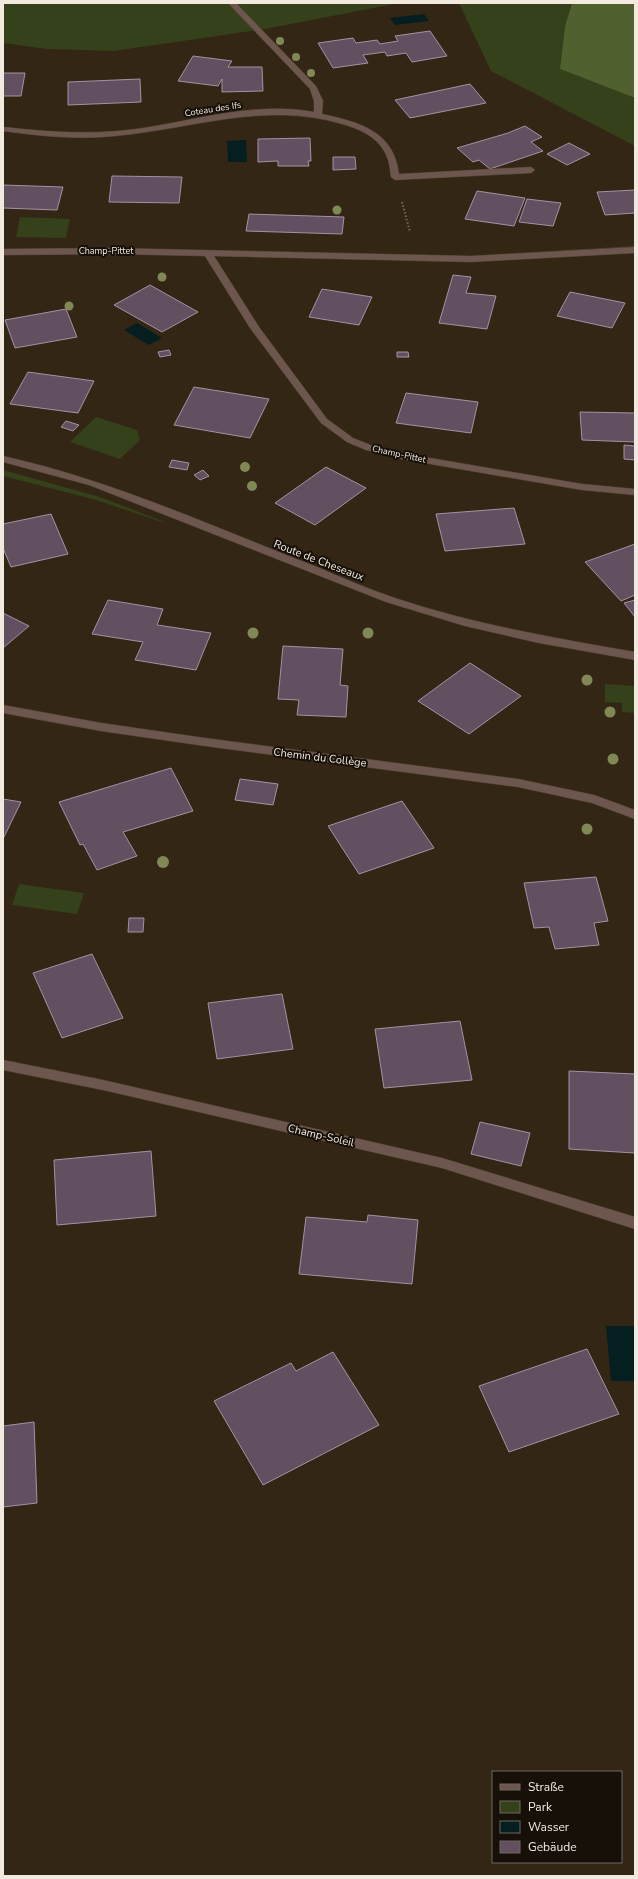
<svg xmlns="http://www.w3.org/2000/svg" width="638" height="1879" viewBox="0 0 638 1879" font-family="'Nunito Sans',sans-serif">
<rect width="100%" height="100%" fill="#332615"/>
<path fill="#34411a" d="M3 3H399L265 29 114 51 47 49 3 43Z
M459 3H572L565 26 560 69 635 98V146L491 71Z
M20 217 70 219 66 238 16 237Z
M96 417 137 430 140 440 120 459 70 442Z
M3 470 100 497 167 523 162 522 96 500 3 476Z
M605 684 635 686V713L622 712V703L605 702Z
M19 884 84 893 77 914 12 905Z"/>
<path fill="#50602e" d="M572 3H635V98L560 69 565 26Z"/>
<path fill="#051e1f" d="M424 14 429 21 395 25 390 18Z
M246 140 247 162H228L227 141Z
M137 323 162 338 149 345 124 330Z
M606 1326H635V1381H611Z"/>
<path fill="#625060" stroke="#a591a3" d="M430 31 447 56 412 62 406 53 387 56 385 52 363 55 368 63 333 68 318 43 353 38 356 43 377 40 380 44 398 41 395 36Z
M193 56 232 61 228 67H262L263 91 222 92V79L218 86 178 81Z
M3 73H25L21 96H3Z
M140 79 141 102 68 105V82Z
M470 84 486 103 410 118 395 100Z
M525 126 542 137 531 142 543 151 490 169 479 160 473 162 457 148 508 133Z
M310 138 311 161H308L309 166H278V161L258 162V139Z
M569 143 590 154 567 165 547 154Z
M333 157H355L356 169 333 170Z
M112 176 182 177 179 203 109 202Z
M3 185 63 187 57 210 3 208Z
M635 190V213L605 215 597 192Z
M477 191 525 198 514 226 465 219Z
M527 199 561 203 553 226 519 222Z
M249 214 344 217 342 234 246 231Z
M453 275 471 277 466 293 496 296 487 329 439 323Z
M150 285 198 312 162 332 114 305Z
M322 289 372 297 359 325 309 317Z
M570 292 625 303 612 328 557 316Z
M66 309 77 337 15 348 5 320Z
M169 350 171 355 160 357 158 352Z
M397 352H408L409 357H397Z
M28 372 94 381 78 413 10 404Z
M194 387 269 399 250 438 174 425Z
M406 393 478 402 471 433 396 423Z
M580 412 635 413V442L582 440Z
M66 421 79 425 73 431 61 427Z
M624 445 635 446V460L624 459Z
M172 460 189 463 187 470 169 467Z
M326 467 366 488 315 525 275 503Z
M203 470 209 476 200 480 194 475Z
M514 508 525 544 445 551 436 514Z
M51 514 68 554 11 567 3 548V524Z
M635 544V595L621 601 585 562Z
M108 600 163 609 157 625 211 633 196 670 135 660 143 642 92 634Z
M635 600V617L624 603Z
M3 613 29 626 3 648Z
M283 646 343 649 340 685 348 686 346 717 297 715 299 700 278 699Z
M470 663 521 696 469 734 418 701Z
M171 768 193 811 123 832 137 856 97 870 83 844 80 845 59 802Z
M240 779 278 784 273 805 235 800Z
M3 799 21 802 3 839Z
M402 801 434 848 359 874 328 826Z
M596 877 608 921 594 923 599 945 555 949 549 927 534 928 524 883Z
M129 918H144L143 932H128Z
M92 954 123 1018 62 1038 33 973Z
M282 994 293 1049 217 1059 208 1003Z
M460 1021 472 1080 384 1088 375 1029Z
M569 1071 635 1074V1153L569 1149Z
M480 1122 530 1133 521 1166 471 1154Z
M151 1151 156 1216 57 1225 54 1160Z
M368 1215 418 1220 412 1284 299 1274 306 1217 367 1222Z
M587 1349 619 1414 509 1452 479 1386Z
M333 1352 379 1425 263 1485 214 1401 291 1363 296 1371Z
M34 1422 37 1503 3 1507V1426Z"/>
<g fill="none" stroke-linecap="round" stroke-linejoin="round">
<g stroke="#4e4131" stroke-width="1">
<path id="minor" d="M228 3H236L316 86 323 101 322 114C359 122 394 131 399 174L531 167 535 170 531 173 395 180 391 177C390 168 389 159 384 151 376 136 357 128 342 124 263 101 193 129 115 136 77 140 40 136 3 131V127C48 132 92 135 136 129 195 121 254 101 314 112V101L310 89Z
M635 247V253L471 262 214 256 259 327 327 419 353 438 373 446 401 453 582 484 635 489V495L582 490 401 459 366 450 347 442 321 423 250 328 205 256 111 254 3 255V249L111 248 471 256Z
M3 456C111 480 214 527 317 567 343 578 368 589 395 598 473 624 554 638 635 652V660L539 643 465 626 386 602 89 485 3 462Z
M3 705 101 723 205 738 518 779 594 795 635 810V819L592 803 518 787 205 746 101 731 3 713Z
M3 1060 103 1080 442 1158 635 1217V1229L442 1168 103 1090 3 1070Z"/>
</g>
<path stroke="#776c5d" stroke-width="2" stroke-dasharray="1.5 2" stroke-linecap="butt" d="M402 202 410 232"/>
<use href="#minor" fill="#6d564d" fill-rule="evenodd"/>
</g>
<g fill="#808956">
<circle cx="280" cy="41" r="4"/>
<circle cx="296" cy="57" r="4"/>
<circle cx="311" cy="73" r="4"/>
<circle cx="337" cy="210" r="4.5"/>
<circle cx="162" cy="277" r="4.5"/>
<circle cx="69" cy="306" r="4.5"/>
<circle cx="245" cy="467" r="5"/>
<circle cx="252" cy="486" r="5"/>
<circle cx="253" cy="633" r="5.5"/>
<circle cx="368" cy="633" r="5.5"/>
<circle cx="587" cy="680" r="5.5"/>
<circle cx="610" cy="712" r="5.5"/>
<circle cx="613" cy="759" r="5.5"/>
<circle cx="587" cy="829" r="5.5"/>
<circle cx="163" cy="862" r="6"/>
</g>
<g text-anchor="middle" stroke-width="4" stroke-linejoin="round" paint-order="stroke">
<g font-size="9" fill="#f2eadf" stroke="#161009">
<text transform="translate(213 109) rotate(-9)" y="3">Coteau des Ifs</text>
<text x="106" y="254">Champ-Pittet</text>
<text transform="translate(399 454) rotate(12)" y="3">Champ-Pittet</text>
</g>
<g font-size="11" fill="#f2eadf" stroke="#161009">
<text transform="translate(319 560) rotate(21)" y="4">Route de Cheseaux</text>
<text transform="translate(320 757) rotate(7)" y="4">Chemin du Collège</text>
<text transform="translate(321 1135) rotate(13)" y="4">Champ-Soleil</text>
</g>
</g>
<rect width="638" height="1879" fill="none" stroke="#f2eadf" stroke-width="8"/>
<rect x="492" y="1771" width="130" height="92" fill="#161009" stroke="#6e675f"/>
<rect x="500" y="1784" width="20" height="6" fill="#6d564d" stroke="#6e675f"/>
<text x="528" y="1791" font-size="12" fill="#f2eadf">Straße</text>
<rect x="500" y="1801" width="20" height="12" fill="#34411a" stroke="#6e675f"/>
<text x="528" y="1811" font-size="12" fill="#f2eadf">Park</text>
<rect x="500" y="1821" width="20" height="12" fill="#051e1f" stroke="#6e675f"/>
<text x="528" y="1831" font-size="12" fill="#f2eadf">Wasser</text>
<rect x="500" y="1841" width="20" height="12" fill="#625060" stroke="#6e675f"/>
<text x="528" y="1851" font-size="12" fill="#f2eadf">Gebäude</text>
</svg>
